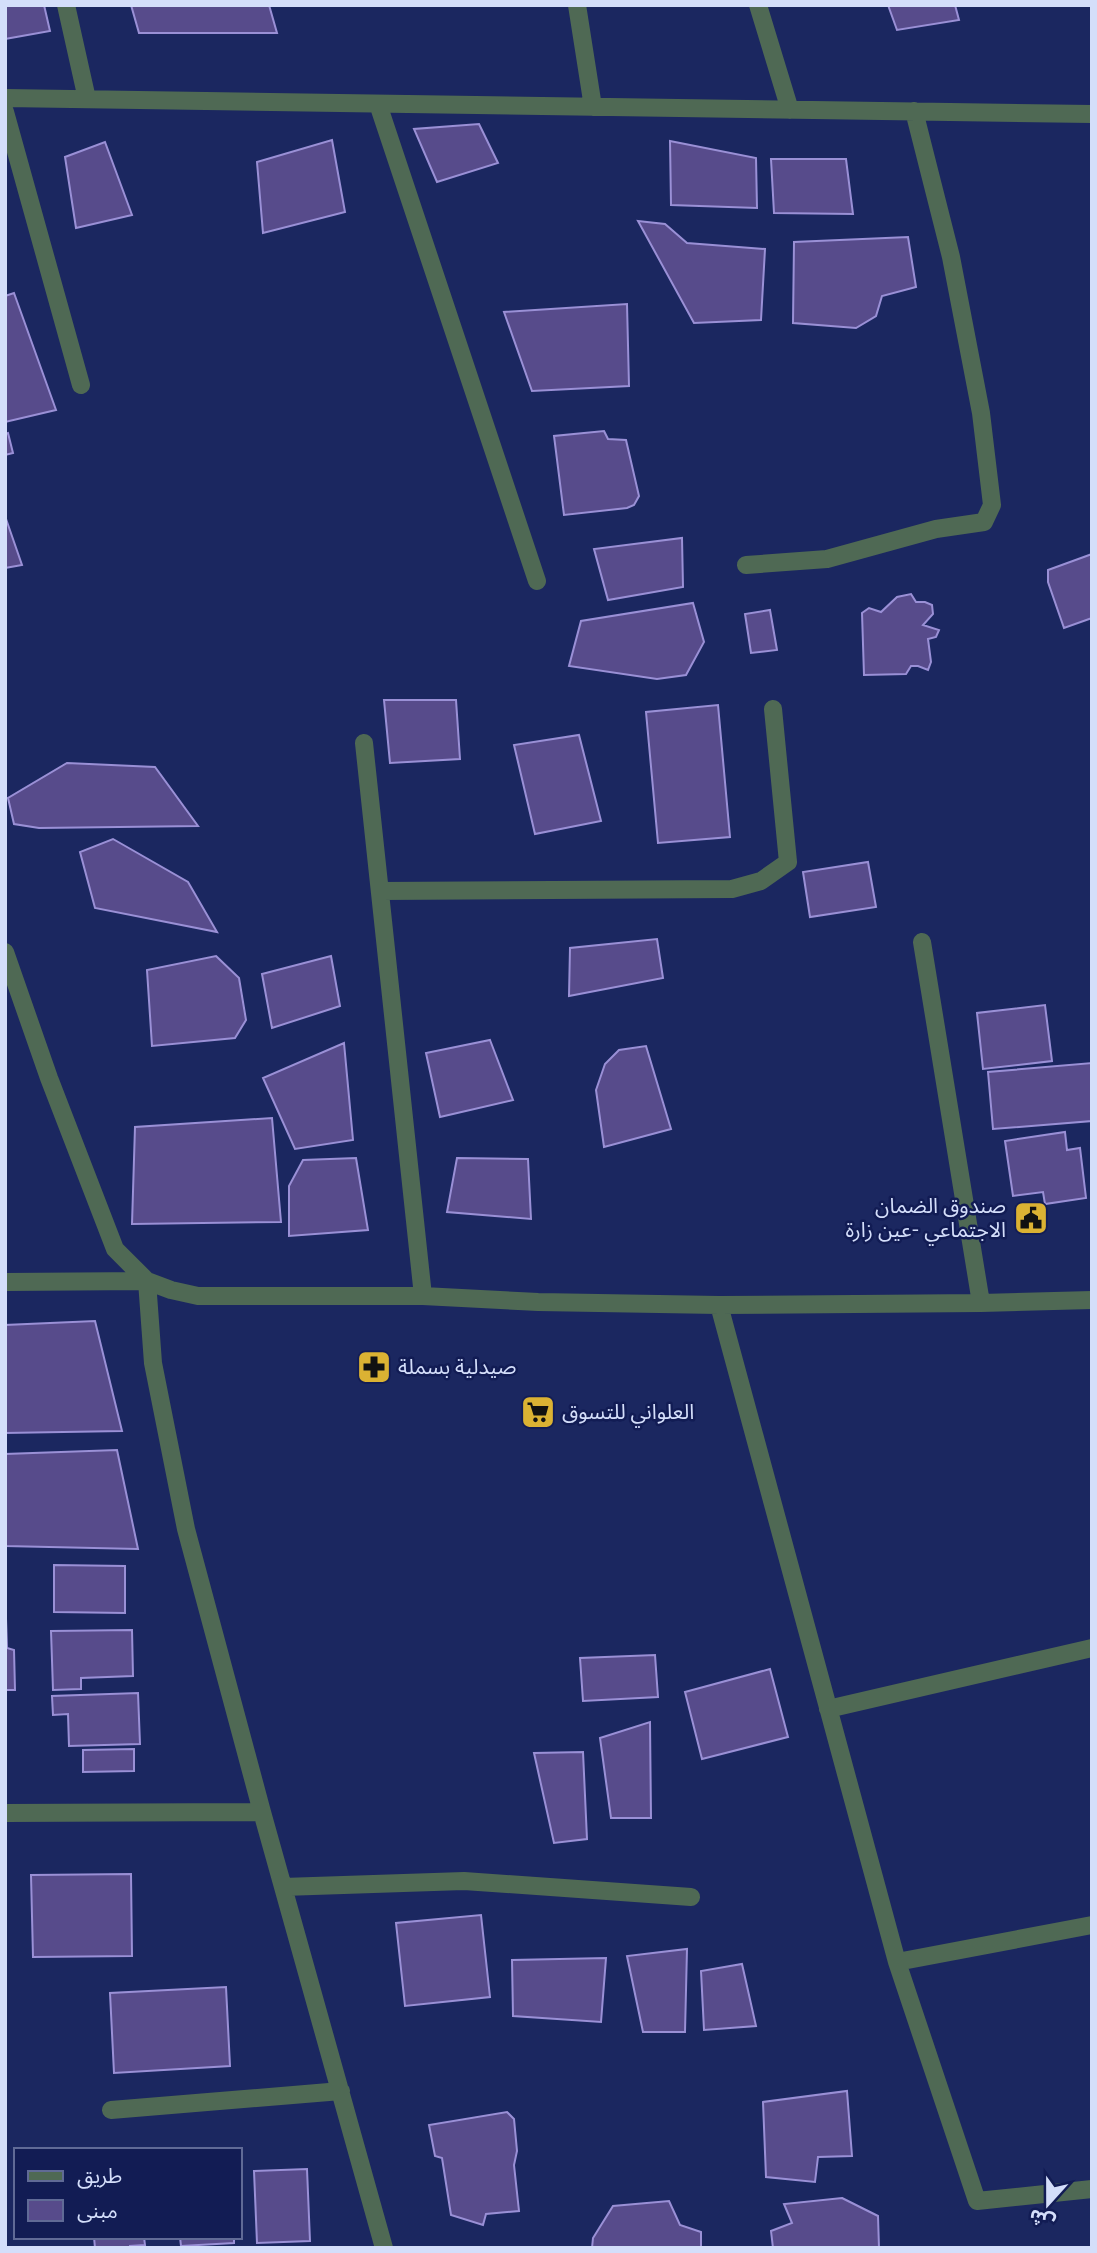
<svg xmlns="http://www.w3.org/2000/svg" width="1097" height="2253" viewBox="0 0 1097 2253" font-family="'Fira Sans Condensed','Noto Sans Arabic',sans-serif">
<rect width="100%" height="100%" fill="#1b2760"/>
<path fill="#574b8b" stroke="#9a90d6" stroke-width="2" d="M5 5H44L50 31 5 39Z
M131 5H269L277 33H139Z
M888 5H955L959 20 897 30Z
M479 124 498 163 437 182 414 129Z
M332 140 345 212 263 233 257 162Z
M670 141 756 158 757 208 671 205Z
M105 142 132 215 76 228 65 157Z
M771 159H846L853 214 774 213Z
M638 221 665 224 687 243 765 249 761 320 694 323Z
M908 237 916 287 882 296 876 316 856 328 793 323 794 242Z
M14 293 56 410 5 422V296Z
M627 304 629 386 532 391 504 312Z
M604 431 608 439 626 440 639 496 634 505 627 508 564 515 554 436Z
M8 433 13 453 5 455V434Z
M5 516 22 565 5 568Z
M682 538 683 587 608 600 594 549Z
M1092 554V618L1064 628 1048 582V570Z
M911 594 916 602H925L932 605 933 614 923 625 939 630 936 637 928 639 931 662 928 670 918 666H911L906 674 864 675 862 613 869 608 881 612 897 597Z
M693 603 704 642 686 675 657 679 569 666 581 621Z
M770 610 777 650 751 653 745 614Z
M384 700H456L460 759 390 763Z
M718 705 730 837 658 843 646 712Z
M579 735 601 821 535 834 514 745Z
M67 763 155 767 198 826 39 828 14 824 8 798Z
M113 839 188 882 217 932 95 908 80 852Z
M868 862 876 907 810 917 803 872Z
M657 939 663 978 569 996 570 948Z
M216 956 239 978 246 1020 235 1038 152 1046 147 970Z
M331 956 340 1006 272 1028 262 974Z
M1045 1005 1052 1061 983 1069 977 1013Z
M490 1040 513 1100 440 1117 426 1053Z
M344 1043 353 1140 295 1149 263 1078Z
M646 1046 671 1129 604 1147 596 1090 605 1064 619 1050Z
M1092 1063V1121L993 1129 988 1072Z
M272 1118 281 1222 132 1224 135 1127Z
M1065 1132 1067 1150 1080 1148 1086 1198 1045 1204 1043 1192 1013 1196 1005 1141Z
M356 1158 368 1230 289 1236V1186L303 1160Z
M457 1158 528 1159 531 1219 447 1212Z
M95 1321 122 1431 5 1433V1325Z
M117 1450 138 1549 5 1546V1454Z
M54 1565 125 1566V1613L54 1612Z
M5 1589 7 1648 14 1650 15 1690H5Z
M132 1630 133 1676 81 1678V1689L53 1690 51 1631Z
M655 1655 658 1697 583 1701 580 1658Z
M770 1669 788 1737 702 1759 685 1692Z
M138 1693 140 1744 69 1746 68 1714 53 1715 52 1696Z
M650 1722 651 1818H611L600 1738Z
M134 1749V1771L83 1772V1750Z
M583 1752 587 1839 554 1843 534 1753Z
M131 1874 132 1956 33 1957 31 1875Z
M481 1915 490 1997 405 2006 396 1923Z
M687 1949 685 2032H643L627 1956Z
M606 1958 601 2022 513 2016 512 1960Z
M742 1964 756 2026 704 2030 701 1971Z
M226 1987 230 2066 114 2073 110 1993Z
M847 2091 852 2156 818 2157 815 2182 766 2177 763 2102Z
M507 2112 514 2119 517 2151 514 2165 519 2211 486 2214 483 2225 451 2215 442 2158 435 2156 429 2125Z
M307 2169 310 2241 257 2243 254 2171Z
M842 2198 878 2216 879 2248H773L771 2231 792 2223 784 2204Z
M669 2201 680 2225 701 2232V2248H592L593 2238 613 2206Z
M94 2237H144L145 2245 130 2246V2248H95Z
M180 2237H234V2243L181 2246Z"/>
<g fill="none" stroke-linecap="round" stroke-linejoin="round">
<path stroke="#4f6954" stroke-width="18" d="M66 5 87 99
M577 5 593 107
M758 5 790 110
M5 98 1092 114
M378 104 537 581
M5 112 81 385
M746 565 827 559 936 529 984 522 992 505 981 413 951 257 914 111
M364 743 423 1296
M380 891 732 889 761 881 788 862 773 709
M922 942 981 1303
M5 952 49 1078 115 1249 147 1281 171 1290 198 1296H423L538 1302 719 1305 981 1303 1092 1300
M5 1282 147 1281 153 1363 186 1529 262 1812 384 2248
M719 1305 897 1962 977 2201 1092 2189
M828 1709 1092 1648
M5 1813 262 1812
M283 1887 464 1881 691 1897
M897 1962 1092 1925
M111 2110 341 2091"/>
</g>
<defs>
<g id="civic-square" transform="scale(1.75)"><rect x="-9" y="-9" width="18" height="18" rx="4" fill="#dbb233" stroke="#121c54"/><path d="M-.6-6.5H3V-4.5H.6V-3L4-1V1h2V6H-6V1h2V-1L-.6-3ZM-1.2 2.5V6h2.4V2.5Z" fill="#111"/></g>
<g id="pharmacy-square" transform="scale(1.75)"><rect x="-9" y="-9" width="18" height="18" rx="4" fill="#dbb233" stroke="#121c54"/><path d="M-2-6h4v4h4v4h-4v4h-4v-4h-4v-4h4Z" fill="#111"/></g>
<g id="supermarket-square" transform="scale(1.75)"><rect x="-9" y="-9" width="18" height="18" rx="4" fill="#dbb233" stroke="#121c54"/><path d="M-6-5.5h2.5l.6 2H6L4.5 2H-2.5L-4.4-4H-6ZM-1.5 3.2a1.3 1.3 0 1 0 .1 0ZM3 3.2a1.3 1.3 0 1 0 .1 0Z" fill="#111"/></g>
</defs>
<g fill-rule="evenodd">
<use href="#civic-square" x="1031" y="1218"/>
<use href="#pharmacy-square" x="374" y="1367"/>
<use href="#supermarket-square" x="538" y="1412"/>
</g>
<g text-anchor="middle" stroke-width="5" stroke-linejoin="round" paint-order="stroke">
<g font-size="21" fill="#d4defa" stroke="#121c54" text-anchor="start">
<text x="1006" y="1213" text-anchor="end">صندوق الضمان<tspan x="1006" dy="24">الاجتماعي -عين زارة</tspan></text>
<text x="398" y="1374">صيدلية بسملة</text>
<text x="562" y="1419">العلواني للتسوق</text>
</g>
</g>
<rect width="1097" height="2253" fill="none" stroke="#d4defa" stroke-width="14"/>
<rect x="14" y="2148" width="228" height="91" fill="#121c54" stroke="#606a96" stroke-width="2"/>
<rect x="28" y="2171" width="35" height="10" fill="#4f6954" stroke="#606a96" stroke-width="2"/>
<text x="77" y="2183" font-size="21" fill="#d4defa">طريق</text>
<rect x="28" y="2200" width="35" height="21" fill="#574b8b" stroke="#606a96" stroke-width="2"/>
<text x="77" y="2218" font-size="21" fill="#d4defa">مبنى</text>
<g transform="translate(1048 2204) rotate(201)" stroke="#121c54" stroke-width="5" paint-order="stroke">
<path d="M0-5L12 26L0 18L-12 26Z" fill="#d4defa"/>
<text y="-10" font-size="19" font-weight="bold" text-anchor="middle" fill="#d4defa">ش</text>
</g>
</svg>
